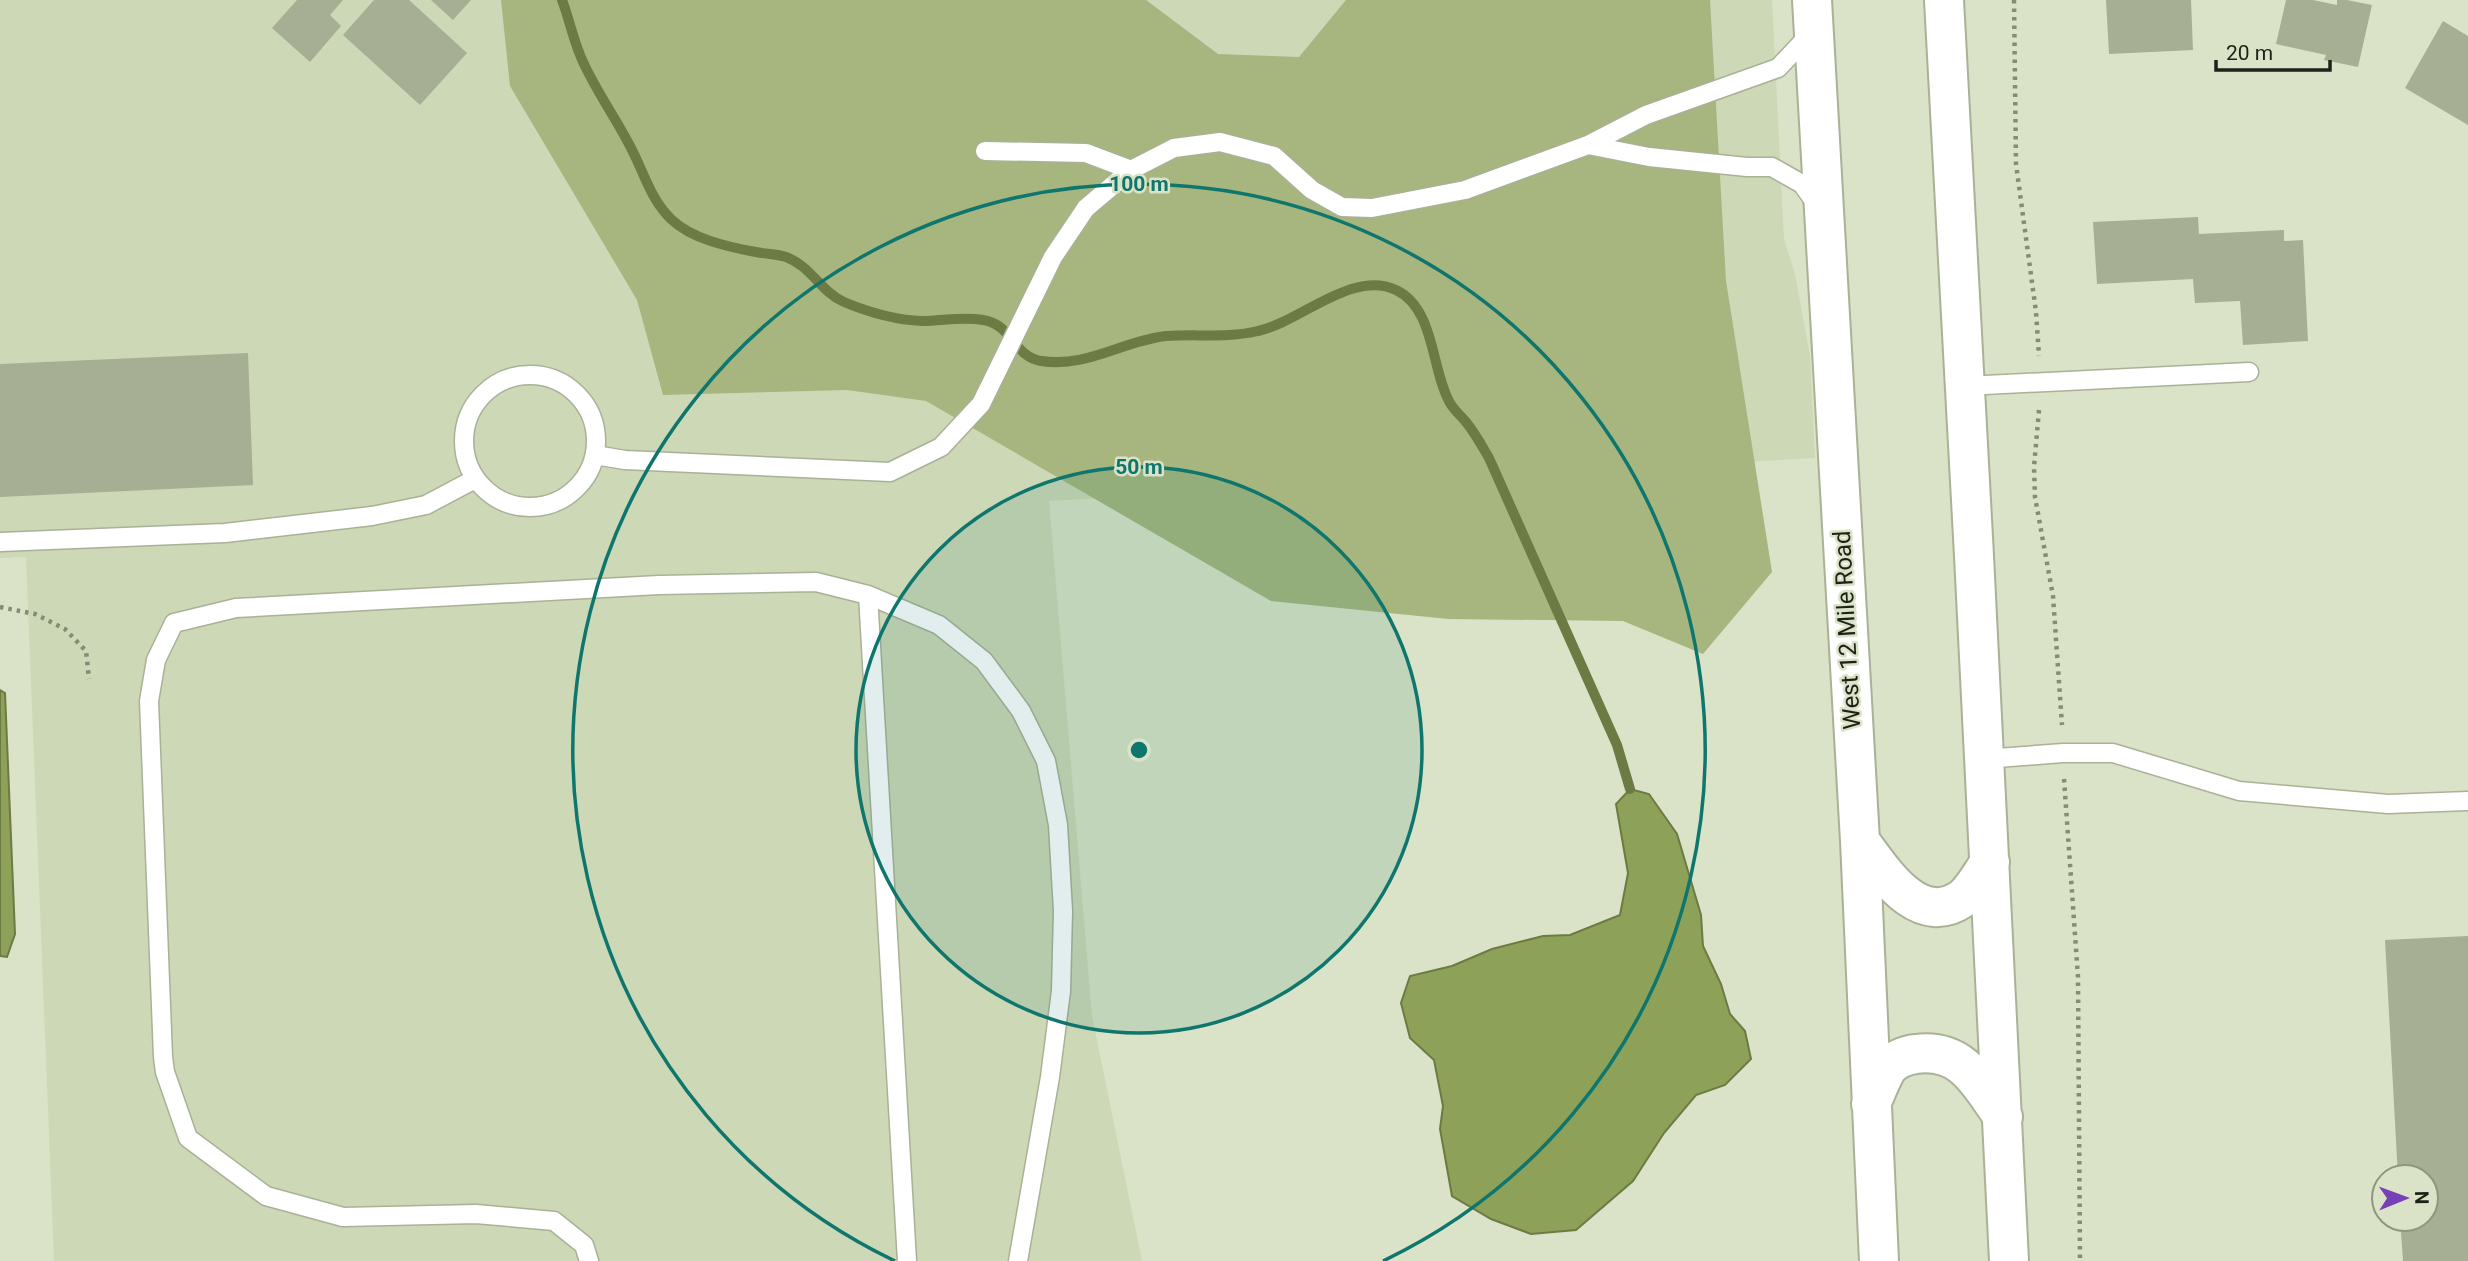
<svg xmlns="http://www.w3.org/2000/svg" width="2468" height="1261" viewBox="0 0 2468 1261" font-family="Roboto,sans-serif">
<rect width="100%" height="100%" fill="#dae3c7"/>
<path fill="#cdd8b6" d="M0 0H1772L1784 239 1795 274 1810 356 1815 458 1049 501 1092 1016 1142 1261H54L26 557 0 558Z"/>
<path fill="#a6b67e" d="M501 0H1146L1218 54 1299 57 1346 0H1710L1726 281 1772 572 1703 654 1623 621 1448 619 1271 601 926 401 847 390 663 395 637 300 510 86Z"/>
<path fill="#8ea158" stroke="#6c7b44" stroke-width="2" d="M0 690 5 693 15 934 7 957 0 956Z
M1630 789 1649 794 1677 834 1701 915 1703 946 1721 984 1730 1014 1745 1031 1751 1059 1725 1085 1696 1095 1664 1133 1633 1181 1576 1230 1531 1234 1491 1219 1452 1196 1440 1129 1443 1106 1434 1060 1410 1038 1401 1003 1410 976 1452 966 1492 949 1543 936 1570 935 1620 915 1628 873 1616 804Z"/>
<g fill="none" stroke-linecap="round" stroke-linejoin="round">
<path stroke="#6c7b44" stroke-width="10" d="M562 0C570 21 574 44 584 64 598 94 617 120 632 150 644 173 651 200 671 219 692 239 728 247 756 252 766 254 777 254 786 257 811 266 821 292 844 302 868 312 896 320 922 321 942 321 962 316 983 320 1012 324 1014 357 1041 361 1087 368 1122 341 1166 336 1196 334 1229 338 1258 331 1300 322 1353 269 1396 290 1435 308 1431 370 1450 403 1454 410 1461 416 1466 422 1475 433 1482 446 1489 458L1617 745 1630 789"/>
</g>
<path fill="#a6ae94" d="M297 0H343L330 15 341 26 310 62 272 28Z
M374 0H409L467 53 420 105 343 35Z
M431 0H471L453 20Z
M2106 0H2191L2193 50 2109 54Z
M2286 0H2313L2337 5V0H2347L2372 5 2358 67 2324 60 2326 55 2276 44Z
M2443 21 2468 36V125L2405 88Z
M2198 217 2199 234 2284 230V241L2303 240 2308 341 2243 345 2240 301 2195 303 2193 279 2097 284 2093 222Z
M248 353 253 485 0 497V364Z
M2468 936V1261H2403L2400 1219H2426V1177H2398L2385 940Z"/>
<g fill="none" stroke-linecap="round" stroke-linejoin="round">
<g stroke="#a9b197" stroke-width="21">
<path id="lane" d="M1812 32 1778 68 1646 115 1588 145 1649 157 1747 167H1772L1802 184 1817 205
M985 151 1086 153 1131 170
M464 441a66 66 0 1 1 132 0a66 66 0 1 1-132 0Z
M1965 386 2249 372
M595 455 625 460 890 472 941 447 981 404 1053 257 1086 208 1131 170 1174 148 1220 142 1274 156 1312 190 1342 207 1372 208 1465 190 1588 145
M0 542 225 533 372 516 426 505 475 479
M868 595 907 1261
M1984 759 2063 753H2113L2239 791 2388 804 2468 801
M589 1261 584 1245 554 1221 476 1214 343 1217 266 1196 188 1138 165 1072 163 1057 149 701 156 660 174 623 236 608 659 585 816 582 868 595 939 625 984 661 1021 711 1046 761 1058 825 1063 911 1061 991 1050 1077 1018 1261"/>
</g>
<g stroke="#a9b197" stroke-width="42">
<path id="secondary" d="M1812 0 1860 841 1879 1261
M1944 0 1974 556 2009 1261
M1860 841C1882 870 1918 930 1963 898 1973 890 1982 873 1990 862
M1871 1104C1876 1093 1881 1079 1887 1069 1893 1060 1906 1055 1916 1054 1963 1048 1979 1083 2003 1117"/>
</g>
<path stroke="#858b77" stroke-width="4.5" stroke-dasharray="3.5 5" stroke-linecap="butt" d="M2014 0 2016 164 2036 312 2039 356
M2039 410 2034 467 2035 497 2053 596 2062 725
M0 607 35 614 65 629 86 651 89 679
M2064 779 2078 977 2080 1261"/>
<use href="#lane" stroke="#fff" stroke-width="18"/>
<use href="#secondary" stroke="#fff" stroke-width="38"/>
</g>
<circle cx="1139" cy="750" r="283" fill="#0f766e" fill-opacity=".12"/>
<g fill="none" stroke="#0f766e" stroke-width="3.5">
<circle cx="1139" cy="750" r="283"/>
<path d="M895 1261A566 566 0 1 1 1383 1261"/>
</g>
<g text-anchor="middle" stroke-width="5" stroke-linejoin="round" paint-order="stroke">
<g font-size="24" fill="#1e2117" stroke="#dae3c7">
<text transform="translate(1847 630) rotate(-93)" y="8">West 12 Mile Road</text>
</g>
</g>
<circle cx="1139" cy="750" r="10" fill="#0f766e" stroke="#dae3c7" stroke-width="3.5"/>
<g font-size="21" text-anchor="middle" font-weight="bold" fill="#0f766e" stroke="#dae3c7" stroke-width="5" stroke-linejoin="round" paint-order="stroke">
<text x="1139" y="191">100 m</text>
<text x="1139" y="474">50 m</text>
</g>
<g transform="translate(2405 1198) rotate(89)"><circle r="33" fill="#dae3c7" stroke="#8f9581" stroke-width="2"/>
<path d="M0-5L12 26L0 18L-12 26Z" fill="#7740b7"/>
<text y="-10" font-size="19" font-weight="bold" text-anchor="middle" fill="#1e2117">N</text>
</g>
<path d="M2216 60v10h114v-10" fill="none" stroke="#1e2117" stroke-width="3.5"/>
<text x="2226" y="60" font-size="21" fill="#1e2117" stroke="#dae3c7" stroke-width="5" paint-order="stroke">20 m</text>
</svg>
